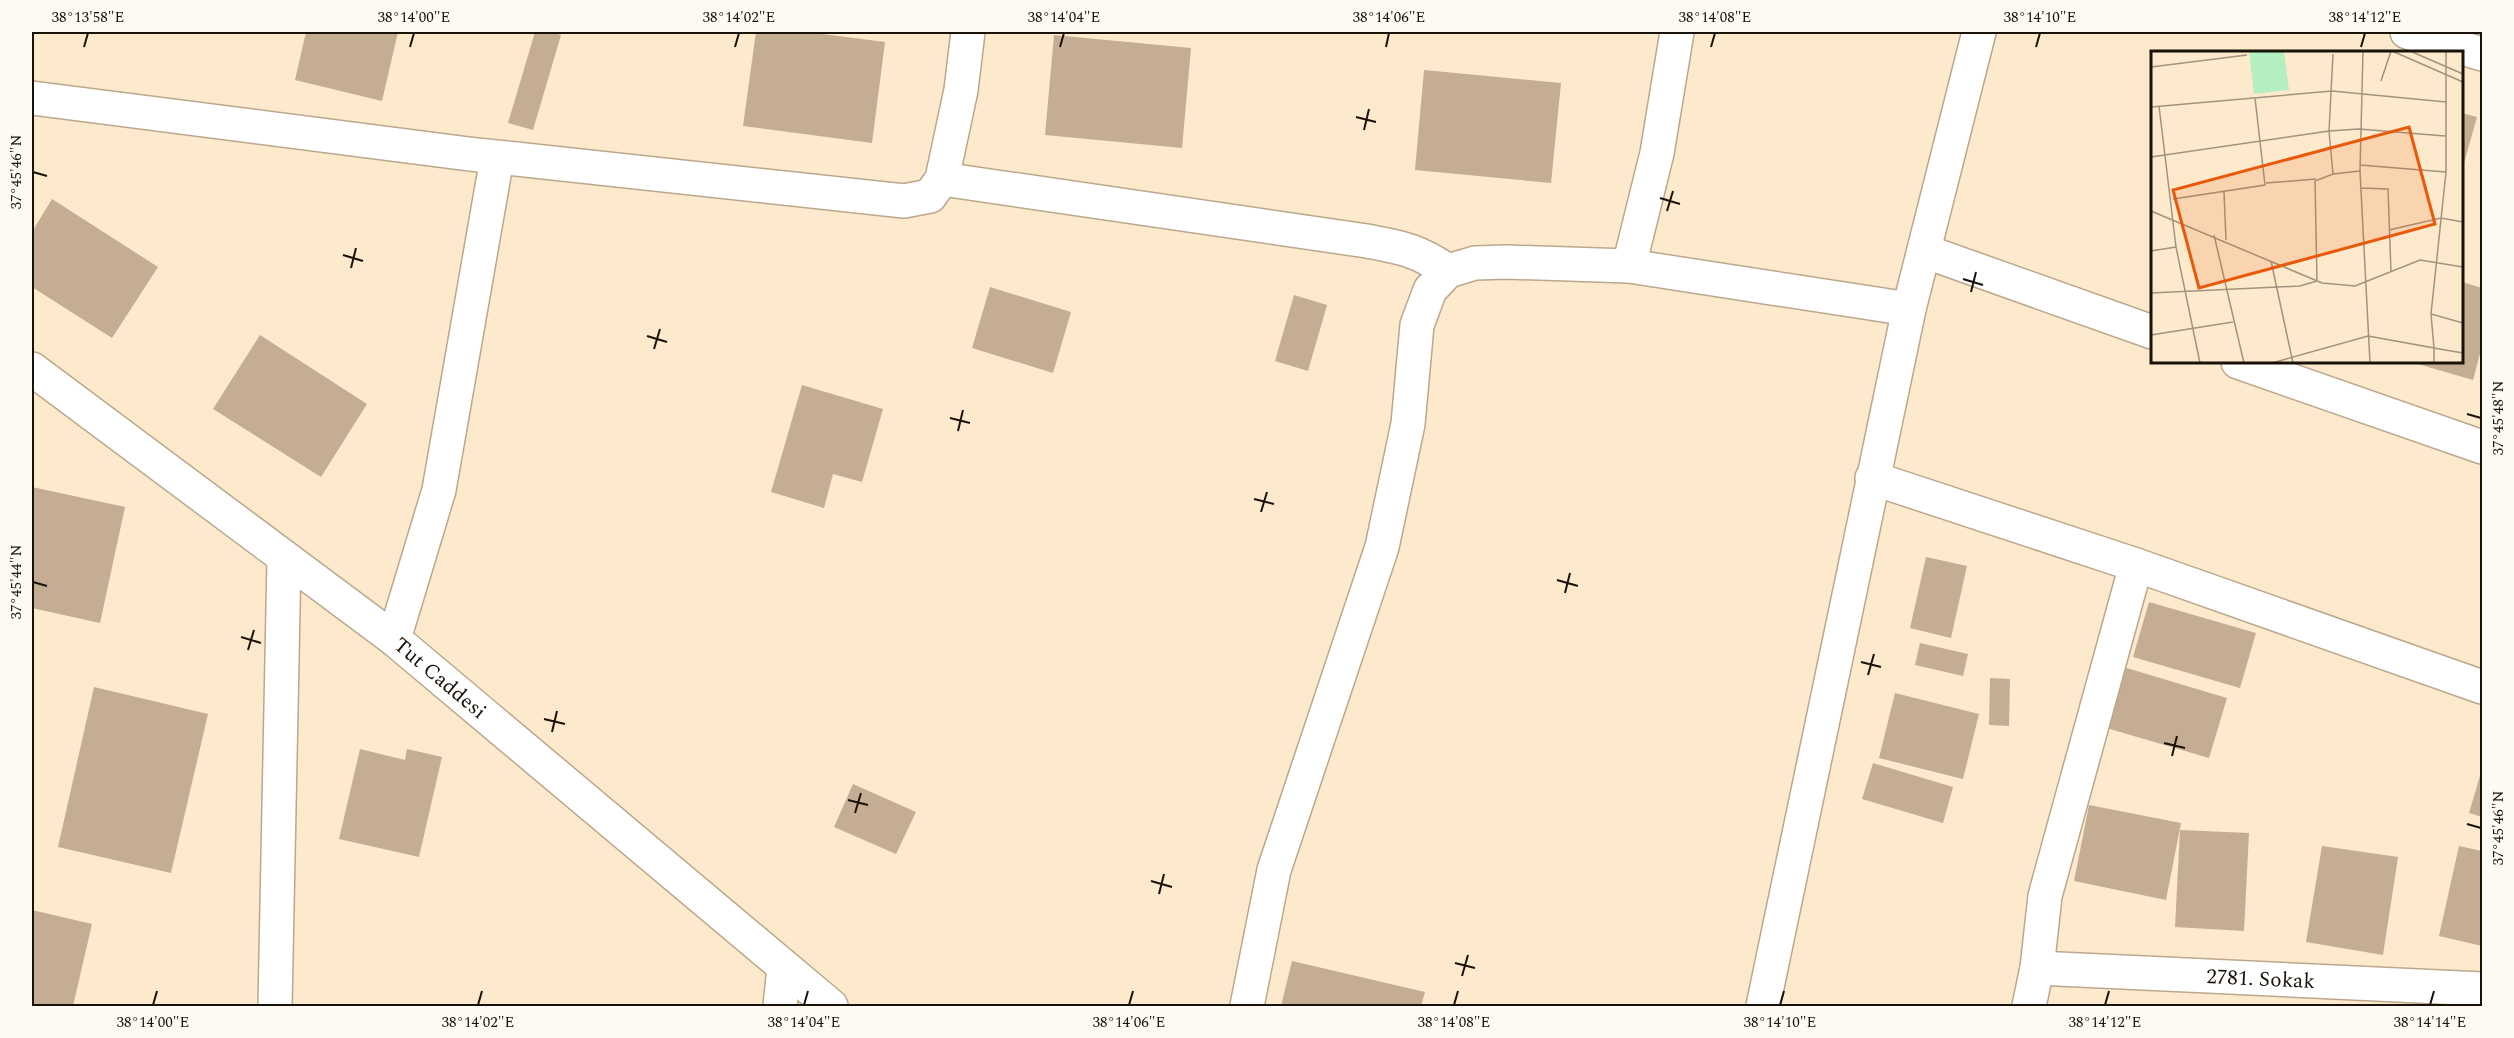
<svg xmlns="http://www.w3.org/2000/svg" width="2514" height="1038" viewBox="0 0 2514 1038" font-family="Spectral,serif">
<rect width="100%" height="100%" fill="#fde9cc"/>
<path fill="#c4ad93" d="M306 32H398L382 101 295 80Z
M535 32H551L561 35 533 130 508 123Z
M756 32H807L885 42 872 143 743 126Z
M1054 35 1191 48 1182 148 1045 135Z
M1424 70 1561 83 1551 183 1415 170Z
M2462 113 2477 117 2462 170Z
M52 199 158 267 112 338 32 287V232Z
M2462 282 2482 288V346L2473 380 2411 362H2462Z
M990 287 1071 312 1053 373 972 348Z
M1294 295 1327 305 1308 371 1275 361Z
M260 335 367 404 321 477 213 409Z
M802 385 883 409 862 482 833 474 824 508 771 492Z
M32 487 125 507 100 623 32 608Z
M1926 557 1967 566 1951 638 1910 628Z
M2149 602 2256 633 2240 688 2133 657Z
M1920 643 1968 654 1963 676 1915 665Z
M2120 666 2227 698 2209 758 2103 727Z
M1990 678 2010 679 2009 726 1989 725Z
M94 687 208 714 171 873 58 847Z
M1895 693 1979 714 1963 779 1879 758Z
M360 749 405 760 407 749 442 757 419 857 339 839Z
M1873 763 1953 787 1943 823 1862 799Z
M2482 769V817L2469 813Z
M853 784 916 812 896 854 834 827Z
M2089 805 2181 823 2166 900 2074 881Z
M2180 830 2249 833 2244 931 2175 927Z
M2322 846 2398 857 2383 955 2306 942Z
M2459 846 2482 851V946L2439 936Z
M32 910 92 924 73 1006H32Z
M1292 961 1425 992 1421 1006H1281Z"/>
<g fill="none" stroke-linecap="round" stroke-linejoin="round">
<g stroke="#bba88c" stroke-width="36">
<g id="minor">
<path d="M2407 32 2482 54"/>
<path d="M32 98 469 154 904 201 930 196 942 179 961 90 968 32"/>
<path d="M942 179 1367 241C1403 248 1417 250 1448 271"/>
<path d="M1924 251 2152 332"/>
<path d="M1629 266 1657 153 1677 32"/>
<path d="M2238 362 2482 447"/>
<path id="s1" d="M32 369 394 639 831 1006"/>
<path d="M1872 478 2136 565 2482 687"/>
<path d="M394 639 439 490 497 158"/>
<path id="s2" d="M2037 968 2482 989"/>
<path d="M275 1006 284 559"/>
<path d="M780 1006 784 967"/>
<path d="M1247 1006 1274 870 1382 547 1408 424 1417 325 1430 290 1448 271 1475 263 1506 262 1629 266 1909 309"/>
<path d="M1763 1006 1909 309 1979 32"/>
<path d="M2029 1006 2037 968 2045 896 2136 565"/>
</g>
</g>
<use href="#minor" stroke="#fff" stroke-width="33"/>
</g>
<path fill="none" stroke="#191208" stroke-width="2" d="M84 47 88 33M410 47 414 33M735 47 739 33M1060 47 1064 33M1386 47 1389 33M1711 47 1715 33M2036 47 2040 33M2361 47 2365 33M1356 117 1376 122M1364 130 1369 109M33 172 47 176M1660 198 1680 204M1667 211 1673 191M343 255 363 261M351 268 356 248M1963 279 1983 285M1971 292 1976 272M647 336 667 342M654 349 660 329M2467 414 2481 418M950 418 970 423M958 431 963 410M1254 499 1274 504M1261 512 1267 492M1557 580 1578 586M33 582 47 586M1565 593 1570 573M241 637 261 643M248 650 254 630M1861 662 1881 667M1868 675 1874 654M544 719 565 724M552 732 557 711M2164 743 2185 748M2172 756 2177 736M848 800 868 805M855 813 861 793M2467 824 2481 828M1151 881 1172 887M1159 894 1164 874M1455 963 1475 968M1462 976 1468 955M153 1005 157 991M478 1005 482 991M804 1005 808 991M1129 1005 1133 991M1454 1005 1458 991M1780 1005 1784 991M2105 1005 2109 991M2430 1005 2434 991"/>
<g text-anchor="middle" stroke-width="4.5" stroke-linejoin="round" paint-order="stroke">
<g font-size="21" fill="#191208" stroke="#fdf9f3">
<text dy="7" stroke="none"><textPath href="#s1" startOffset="512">Tut Caddesi</textPath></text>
<text dy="7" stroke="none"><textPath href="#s2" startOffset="224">2781. Sokak</textPath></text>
</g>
</g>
<g transform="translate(2151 51)">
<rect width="312" height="312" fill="#fde9cc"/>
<path d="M98 0H133L138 39 103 43Z" fill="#b4efc1"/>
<path fill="none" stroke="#a2937e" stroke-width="1.5" d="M212 0 209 120 219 312M241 0 312 31M259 0 312 23M295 0V121L280 263 312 272M0 16 96 4M230 30 240 0M8 55 25 196 49 312M0 56 181 40 295 51M0 106 178 80 182 3M209 114 295 121M182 123 178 80 208 78 294 85M115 132 165 128M210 137 237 138 240 221M73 141 75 189M22 148 114 134 104 47M0 160 171 232 204 235 269 209 312 216M238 179 290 167 312 171M63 184 93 312M0 200 25 196M120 210 142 312M0 242 149 235 166 230 164 130 182 123 209 120M280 263 283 297 312 302M0 284 82 271M121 312 217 285 283 297V312"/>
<path fill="#e8590c" fill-opacity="0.15" stroke="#e8590c" stroke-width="3" d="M258 76 284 173 48 237 22 139Z"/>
<rect width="312" height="312" fill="none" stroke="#191208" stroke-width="3"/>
</g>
<rect width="2514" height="1038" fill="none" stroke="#fdf9f3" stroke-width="66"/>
<rect x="33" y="33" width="2448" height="972" fill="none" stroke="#191208" stroke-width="2"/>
<g font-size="15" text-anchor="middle" fill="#191208">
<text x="88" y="22">38°13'58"E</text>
<text x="414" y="22">38°14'00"E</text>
<text x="739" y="22">38°14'02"E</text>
<text x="1064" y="22">38°14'04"E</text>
<text x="1389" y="22">38°14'06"E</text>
<text x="1715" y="22">38°14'08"E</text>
<text x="2040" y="22">38°14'10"E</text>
<text x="2365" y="22">38°14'12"E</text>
<text transform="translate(16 172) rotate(-90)" y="5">37°45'46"N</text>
<text transform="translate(2498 418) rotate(-90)" y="5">37°45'48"N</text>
<text transform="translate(16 582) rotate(-90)" y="5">37°45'44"N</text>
<text transform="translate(2498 828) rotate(-90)" y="5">37°45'46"N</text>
<text x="153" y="1027">38°14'00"E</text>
<text x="478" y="1027">38°14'02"E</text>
<text x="804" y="1027">38°14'04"E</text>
<text x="1129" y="1027">38°14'06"E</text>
<text x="1454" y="1027">38°14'08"E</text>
<text x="1780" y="1027">38°14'10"E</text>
<text x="2105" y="1027">38°14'12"E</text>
<text x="2430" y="1027">38°14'14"E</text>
</g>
</svg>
